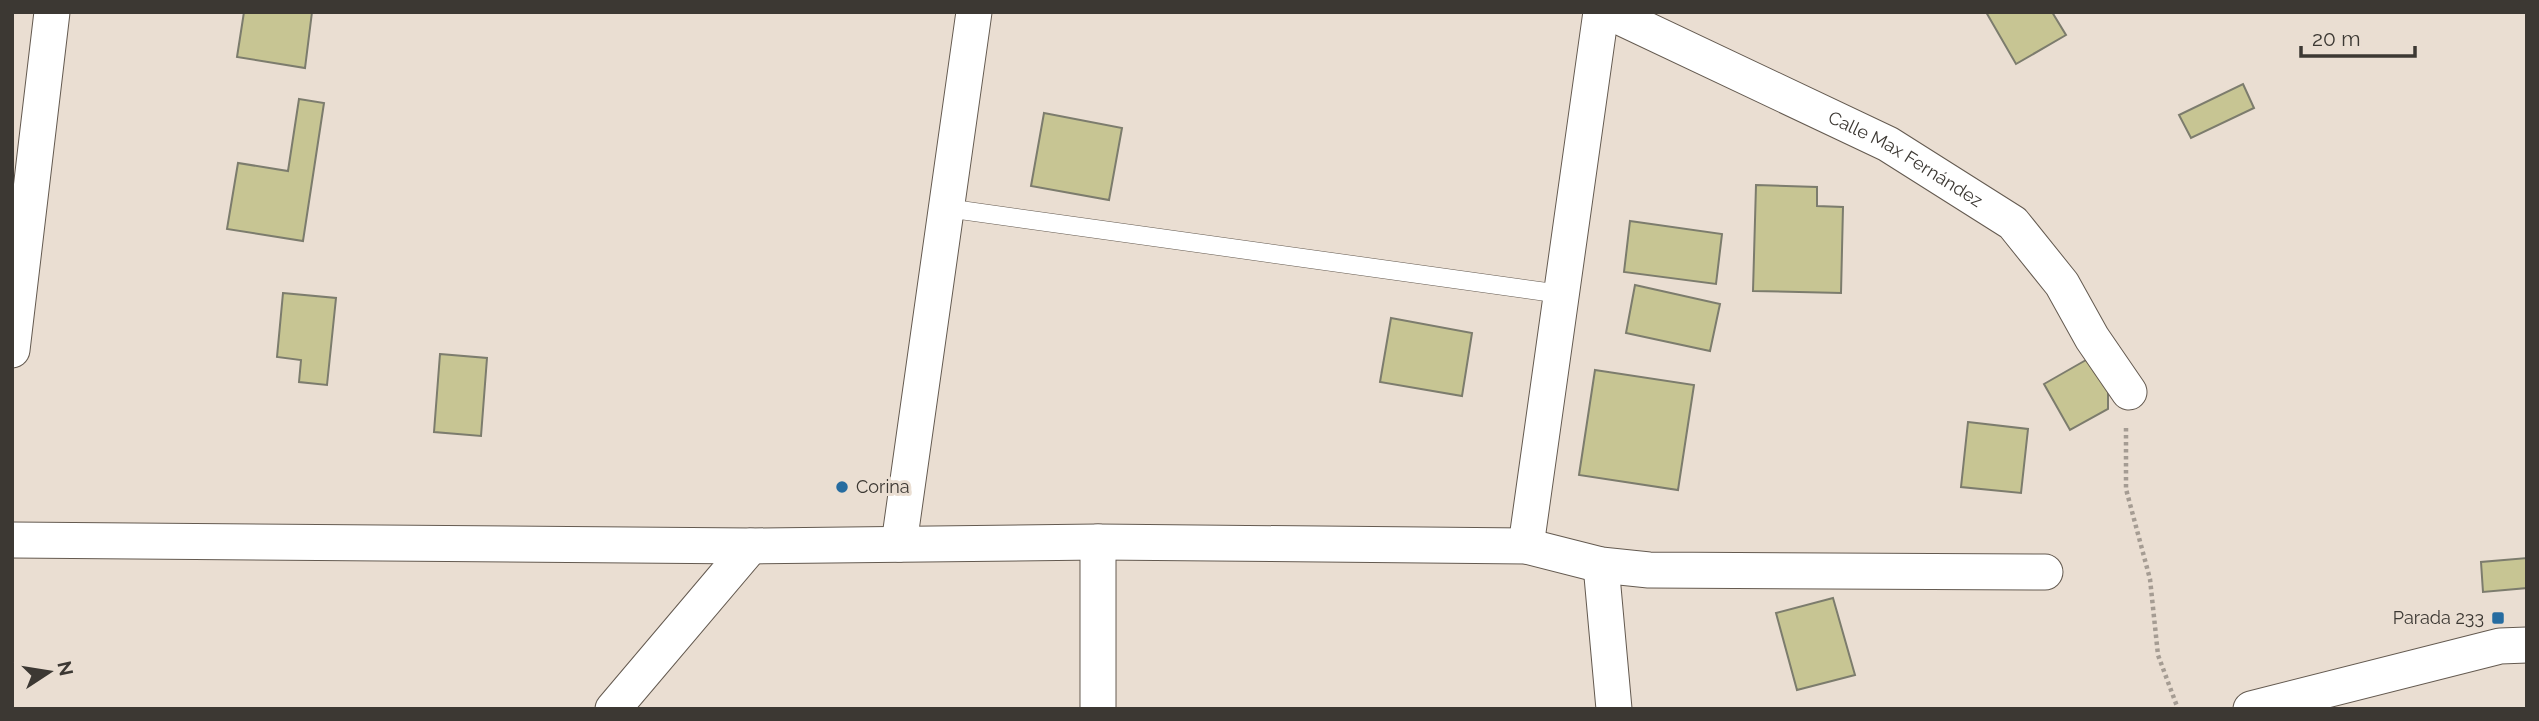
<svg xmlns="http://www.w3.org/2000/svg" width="2539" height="721" viewBox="0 0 2539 721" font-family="Raleway,sans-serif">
<rect width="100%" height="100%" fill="#eaded2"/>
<path fill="#c7c593" stroke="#7c7c6d" stroke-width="2" d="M244 12H312L305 68 237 57Z
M1986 12H2052L2066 35 2016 64Z
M2243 84 2254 108 2191 138 2179 115Z
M299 99 324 103 303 241 227 229 238 163 288 171Z
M1044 113 1122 128 1109 200 1031 186Z
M1756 185 1817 187V206L1843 207 1841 293 1753 291Z
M1630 221 1722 234 1716 284 1624 272Z
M1635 285 1720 304 1710 351 1626 333Z
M283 293 336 298 327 385 299 382 301 360 277 357Z
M1391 318 1472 333 1462 396 1380 382Z
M440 354 487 358 481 436 434 432Z
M2093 356 2108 382V409L2070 430 2044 384Z
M1595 370 1694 385 1678 490 1579 475Z
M1968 422 2028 429 2021 493 1961 487Z
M2527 558V588L2483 592 2481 562Z
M1833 598 1855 675 1797 690 1776 613Z"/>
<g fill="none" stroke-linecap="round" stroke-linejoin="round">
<g stroke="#645a50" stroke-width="19">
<path id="lane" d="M946 208 1561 294"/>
</g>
<g stroke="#645a50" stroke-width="37">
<g id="street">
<path id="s1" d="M1609 12 1888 144 2013 223 2062 284 2092 338 2129 392"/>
<path d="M12 350 52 12"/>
<path d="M12 540 751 546 1098 542 1526 546 1601 565 1649 570 2045 572"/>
<path d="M1098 542V709"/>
<path d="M899 544 974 12"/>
<path d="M1526 546 1601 12"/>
<path d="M1601 565 1614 709"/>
<path d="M613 709 751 546"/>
<path d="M2251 709 2500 646 2527 645"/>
</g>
</g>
<path stroke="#a59c93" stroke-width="4.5" stroke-dasharray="3.5 3.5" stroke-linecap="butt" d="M2126 428V489L2150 579 2158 655 2178 709"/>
<use href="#lane" stroke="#fff" stroke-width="18"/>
<use href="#street" stroke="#fff" stroke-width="35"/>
</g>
<g fill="#266ca0" stroke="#eaded2" stroke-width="2.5">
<circle cx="842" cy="487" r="7"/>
<rect x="2491" y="611" width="14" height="14" rx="3.5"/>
</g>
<g text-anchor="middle" stroke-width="6" stroke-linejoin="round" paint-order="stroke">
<g font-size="18" fill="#3c3833" stroke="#eaded2">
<text dy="6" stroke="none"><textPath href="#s1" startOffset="331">Calle Max Fernández</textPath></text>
</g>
<g font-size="18" fill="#3c3833" stroke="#eaded2" text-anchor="start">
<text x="856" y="493">Corina</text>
<text x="2484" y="624" text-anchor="end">Parada 233</text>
</g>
</g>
<rect width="2539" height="721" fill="none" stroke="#3c3833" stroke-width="28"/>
<g transform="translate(49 672) rotate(78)" stroke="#eaded2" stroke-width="5" paint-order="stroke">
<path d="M0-5L12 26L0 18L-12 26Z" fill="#3c3833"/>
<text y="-10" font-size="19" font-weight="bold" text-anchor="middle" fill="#3c3833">N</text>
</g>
<path d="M2301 46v10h114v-10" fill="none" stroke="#3c3833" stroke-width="3.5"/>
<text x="2312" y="46" font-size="21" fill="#3c3833" stroke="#eaded2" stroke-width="5" paint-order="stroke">20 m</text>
</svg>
